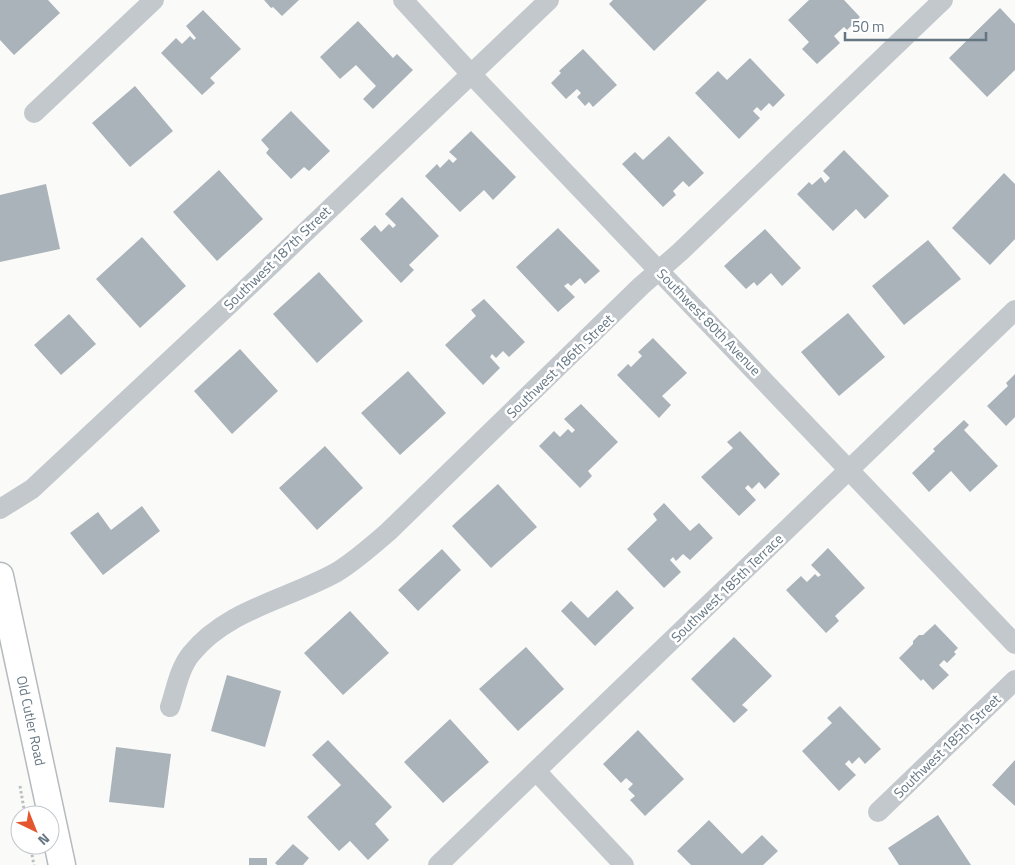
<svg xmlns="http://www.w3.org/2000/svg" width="1015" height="865" viewBox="0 0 1015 865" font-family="'Titillium Web',sans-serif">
<rect width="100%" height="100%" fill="#fafaf8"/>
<path fill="#aab3b9" d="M0 0H48L60 13 14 55 0 40Z
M264 0H299L282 16 273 7 271 8Z
M613 0H707L654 51 609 4Z
M809 0H844L860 17 847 30 844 27 834 36 840 43 817 64 802 49 809 42 788 20Z
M1000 8 1015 24V70L987 97 949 58Z
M203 10 241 49 210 78 215 83 202 95 161 53 176 38 182 44 190 36 194 40 196 38 186 26Z
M358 21 393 58 397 54 413 70 373 109 363 99 376 86 356 65 340 79 320 57Z
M583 49 617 85 593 107 589 102 585 106 577 97 581 93 577 89 566 99 551 83 561 73 559 71Z
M750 58 785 95 773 107 769 103 761 111 757 107 753 111 760 118 739 139 695 93 718 71 727 80Z
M135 86 173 131 130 167 92 123Z
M291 111 330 151 309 171 304 167 291 179 266 153 269 149 261 140Z
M471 131 516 177 493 200 484 190 460 212 425 176 437 164 440 168 449 159 453 163 457 159 449 152Z
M669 136 704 173 689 187 683 181 673 191 676 195 663 207 622 164 635 152 643 160Z
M844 150 889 196 865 219 856 209 833 231 797 194 809 182 812 185 821 177 825 183 830 178 823 171Z
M219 170 263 219 217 261 173 212Z
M1004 173 1015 184V239L990 265 952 228Z
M46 184 60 249 0 262V195Z
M402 197 439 236 409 265 414 270 401 283 360 239 375 225 381 232 389 224 393 228 396 225 385 214Z
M558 228 600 271 585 284 580 278 571 286 568 283 564 286 575 297 558 312 516 267Z
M765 229 801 268 782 286 771 273 757 286 754 282 746 289 724 266Z
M142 237 186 286 140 328 96 279Z
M928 240 961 279 904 325 872 286Z
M319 272 363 321 317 363 273 314Z
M484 299 525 342 509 357 503 351 496 358 492 354 490 357 500 368 483 385 445 345 476 316 471 310Z
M848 313 885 357 839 396 801 352Z
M69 314 96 344 61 375 34 345Z
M653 338 687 373 662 396 671 405 659 418 617 375 628 364 631 367 642 356 638 352Z
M240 349 278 391 232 434 194 391Z
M408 371 446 413 400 455 361 413Z
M1015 374V417L1006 426 987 406 1008 386 1006 383Z
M581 404 618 442 588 471 592 476 580 488 539 446 554 431 560 437 568 429 572 433 575 430 564 419Z
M964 420 969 425 964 430 998 466 970 492 951 471 929 492 912 473 935 451 933 449Z
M740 431 780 474 765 489 759 482 752 489 748 485 745 488 756 500 739 516 701 477 733 448 727 442Z
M325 446 363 488 317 530 279 488Z
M498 484 537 527 491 568 452 526Z
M664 503 690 531 699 523 713 538 690 560 683 554 676 561 673 557 670 560 681 572 664 588 627 549 657 520 653 514Z
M142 506 160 531 103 575 70 533 98 512 111 530Z
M828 548 865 588 835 616 839 621 826 633 786 590 801 576 807 582 815 574 818 577 821 575 811 565Z
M442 549 461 570 418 611 398 590Z
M617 590 634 608 595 646 561 611 571 601 588 618Z
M350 611 389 653 343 695 304 653Z
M935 624 958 648 954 652 956 654 947 663 944 660 939 665 949 675 933 690 923 679 921 681 899 658 913 644V641L919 635H923Z
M734 637 772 676 742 705 748 710 734 723 691 679Z
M526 647 564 689 518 731 479 689Z
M227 675 281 691 265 747 211 731Z
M840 706 881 749 865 764 859 757 852 764 849 760 845 764 856 775 839 791 802 751 832 723 827 718Z
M450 719 489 762 443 803 404 762Z
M638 730 684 779 645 816 630 800 635 796 628 789 633 784 626 778 621 783 603 764Z
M328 740 392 807 375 824 389 840 368 860 350 841 339 851 307 817 341 785 312 755Z
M116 747 171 754 164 808 109 802Z
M1015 760V806L992 785Z
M938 815 971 865H899L888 848Z
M709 820 742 854 762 835 778 851 763 865H691L677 851Z
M293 844 309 858 303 865H277L275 863Z
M249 858H267V865H249Z"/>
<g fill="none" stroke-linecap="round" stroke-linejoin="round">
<g stroke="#b5babe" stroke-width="29">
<g id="major">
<path id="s1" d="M0 576 62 865"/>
</g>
</g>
<path stroke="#bbbfc2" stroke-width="3" stroke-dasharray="2.5 2.5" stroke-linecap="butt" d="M20 786 25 815
M30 845 34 865"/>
<path stroke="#c3c8cc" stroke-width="20" d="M403 0 471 74 1015 644
M34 113 154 0
M0 509 32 489 230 304 549 0
M170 707C176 689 179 669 191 654 227 609 289 599 337 572 355 561 372 546 388 532L641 286 680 252 943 0
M536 771 624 865
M878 812 1015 680
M438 865 1015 310"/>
<use href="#major" stroke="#fff" stroke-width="26"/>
</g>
<g text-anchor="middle" stroke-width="5" stroke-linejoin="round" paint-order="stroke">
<g font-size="14" fill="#657683" stroke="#fff">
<text transform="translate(277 258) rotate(-44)" y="5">Southwest 187th Street</text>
<text transform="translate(709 322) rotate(46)" y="5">Southwest 80th Avenue</text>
<text transform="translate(560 366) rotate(-44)" y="5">Southwest 186th Street</text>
<text transform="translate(727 588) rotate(-44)" y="5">Southwest 185th Terrace</text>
<text dy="5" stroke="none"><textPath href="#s1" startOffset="148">Old Cutler Road</textPath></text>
<text transform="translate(947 746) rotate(-44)" y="5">Southwest 185th Street</text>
</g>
</g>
<g transform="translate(35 830) rotate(137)"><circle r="24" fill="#ffffff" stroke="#c1c8cd"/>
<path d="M0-4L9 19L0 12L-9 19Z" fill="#e4572e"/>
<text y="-8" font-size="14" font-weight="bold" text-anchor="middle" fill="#657683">N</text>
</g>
<path d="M845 32v8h141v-8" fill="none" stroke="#657683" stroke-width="2.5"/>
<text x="852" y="32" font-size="15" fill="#657683" stroke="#ffffff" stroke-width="4" paint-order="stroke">50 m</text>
</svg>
